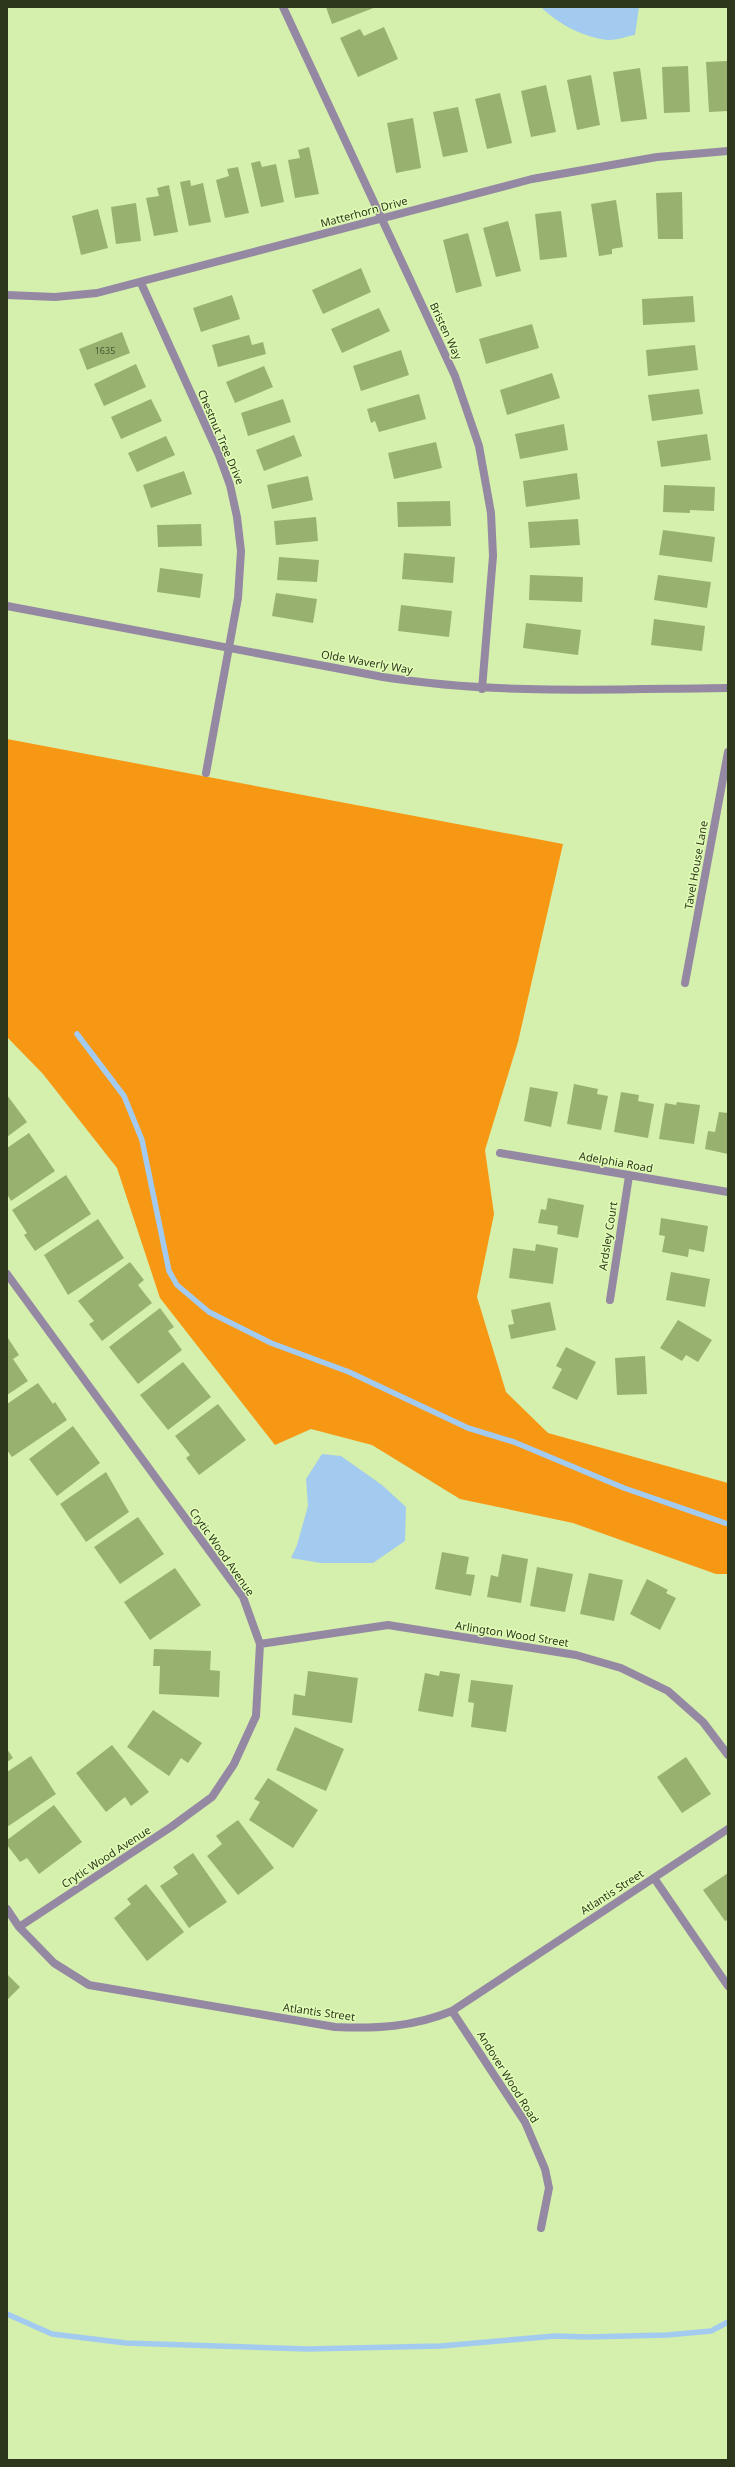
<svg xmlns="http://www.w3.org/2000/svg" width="735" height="2467" viewBox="0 0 735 2467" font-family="'Noto Sans',sans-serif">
<rect width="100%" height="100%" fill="#d5efac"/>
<path fill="#f79814" d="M7 739 563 844 518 1042 485 1150 494 1214 477 1297 506 1392 548 1433 728 1483V1574H716L573 1523 460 1499 372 1445 311 1429 275 1445 160 1298 117 1168 43 1074 7 1037Z"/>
<path fill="#a3cbef" d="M541 7H639L635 35C627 36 618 40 610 40 586 39 558 24 541 7Z
M322 1454 341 1456 382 1485 406 1507 405 1541 373 1563H321L291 1558 297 1545 308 1506 306 1479Z"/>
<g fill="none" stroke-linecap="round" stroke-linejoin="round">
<path stroke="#a3cbef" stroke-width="5.5" d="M77 1034 124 1096 142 1140 169 1271 177 1285 209 1312 271 1343 349 1372 468 1428 514 1442 624 1488 728 1524
M7 2314 52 2334 126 2343 307 2349 441 2346 555 2336 587 2337 667 2335 711 2331 728 2322"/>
</g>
<path fill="#98b16f" d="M326 7H376L332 24Z
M384 27 398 59 358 77 340 38 360 29 364 36Z
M728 61V111L709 112 706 62Z
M688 66 690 112 664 113 662 67Z
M640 68 647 119 621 122 613 72Z
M591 75 600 125 577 130 567 80Z
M546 85 556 132 531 137 521 91Z
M500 93 512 143 487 149 475 99Z
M458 107 468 152 443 157 433 112Z
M413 118 421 168 396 173 387 123Z
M309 147 319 194 295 198 288 160 300 158 298 150Z
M260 161 262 167 276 164 284 202 261 207 251 163Z
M238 167 249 213 225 218 216 180 229 176 227 169Z
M190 180 191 186 203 183 211 222 189 226 180 182Z
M169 185 178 232 154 236 146 198 159 196 157 188Z
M682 192 683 239H658L656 193Z
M616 200 623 247 612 249V254L599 256 591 204Z
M136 203 141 241 116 244 111 207Z
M98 209 108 248 81 255 72 216Z
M561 211 567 257 540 260 535 214Z
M508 221 521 271 496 277 483 228Z
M468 233 482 286 456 293 443 240Z
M361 268 371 292 323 314 312 290Z
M232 295 240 319 201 332 193 308Z
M693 296 695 322 643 325 642 299Z
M379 308 390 331 342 353 331 329Z
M532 324 539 348 486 364 479 339Z
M122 332 130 353 87 370 79 349Z
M249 335 252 345 263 342 266 354 218 367 212 345Z
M695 345 698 370 648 376 646 350Z
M401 350 409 375 361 391 353 366Z
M136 364 146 387 104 406 94 384Z
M264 366 273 387 235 403 226 382Z
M552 373 560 398 507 415 500 390Z
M699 389 703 414 652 421 648 395Z
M419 394 426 419 379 432 375 421 371 423 367 409Z
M151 399 162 421 121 439 111 417Z
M283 399 291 422 248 436 241 413Z
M564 424 568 450 520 459 515 434Z
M707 434 711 460 661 467 657 441Z
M294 435 302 456 264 471 256 450Z
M166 436 175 455 137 472 128 453Z
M436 442 442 468 394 479 388 453Z
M184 471 192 494 151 508 143 485Z
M577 473 580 499 526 507 523 481Z
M308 476 313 500 272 509 267 485Z
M664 485 715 487 714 511 690 510V513L663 512Z
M450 501 451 526 398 527 397 502Z
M316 517 318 541 276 545 274 521Z
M578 519 580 545 530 548 528 522Z
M201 524 202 546 158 547 157 525Z
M663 530 715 537 712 562 659 555Z
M404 553 455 557 453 583 402 579Z
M279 557 319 560 317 582 277 580Z
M160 568 203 574 200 598 157 592Z
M530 575 583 577 582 602 529 600Z
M658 575 711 582 707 608 654 600Z
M276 593 317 599 313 623 272 616Z
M401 605 452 611 449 637 398 631Z
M654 619 705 626 702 651 651 645Z
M526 623 581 630 578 655 523 648Z
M574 1084 598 1089 597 1094 608 1096 601 1130 567 1124Z
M530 1087 558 1092 551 1127 524 1121Z
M621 1092 639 1095 638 1101 654 1104 648 1138 614 1132Z
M7 1095 27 1122 7 1137Z
M677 1102 700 1105 694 1144 659 1139 665 1103 676 1105Z
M719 1112 728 1113V1154L705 1149 708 1131 715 1132Z
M29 1133 55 1171 11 1201 7 1194V1148Z
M66 1175 91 1214 35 1251 24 1235 27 1233 12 1210Z
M548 1198 584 1205 578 1238 557 1234 558 1226 538 1223 541 1209 546 1210Z
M661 1218 708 1226 704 1252 689 1249 688 1257 662 1252 665 1236 659 1235Z
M98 1219 124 1258 68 1295 44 1255Z
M536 1244 558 1248 553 1284 509 1278 513 1248 535 1251Z
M130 1262 144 1280 138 1285 152 1303 102 1341 89 1324 94 1321 78 1301Z
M671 1272 710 1279 705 1307 666 1300Z
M550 1302 556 1330 511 1339 508 1325 514 1324 511 1310Z
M160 1308 174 1327 168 1331 182 1350 138 1384 109 1347Z
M678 1320 712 1340 698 1362 686 1355 682 1361 660 1348Z
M8 1338 19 1355 13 1359 28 1381 7 1395Z
M566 1347 596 1362 577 1400 552 1388 562 1369 556 1366Z
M645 1356 647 1394 617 1395 615 1358Z
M183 1362 211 1397 168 1430 140 1395Z
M38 1383 53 1404 55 1402 67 1420 12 1457 7 1450V1404Z
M218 1404 246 1440 199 1475 186 1458 190 1455 175 1436Z
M73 1426 100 1463 57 1496 29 1459Z
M106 1472 129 1512 86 1542 60 1504Z
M138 1517 164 1554 120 1584 94 1547Z
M442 1552 469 1557 466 1574 475 1575 471 1596 435 1589Z
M502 1554 528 1559 521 1603 487 1597 491 1575 498 1577Z
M537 1567 573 1574 565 1612 530 1606Z
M175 1568 201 1605 150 1640 124 1602Z
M589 1573 623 1580 614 1621 580 1614Z
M647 1579 668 1590 666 1593 676 1598 660 1630 630 1614Z
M154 1649 211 1651 210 1670 220 1671 219 1697 159 1694 160 1666H153Z
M308 1671 358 1678 352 1723 292 1715 294 1694 305 1696Z
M440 1671 460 1674 453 1717 418 1711 425 1673 439 1676Z
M471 1680 513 1685 506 1732 471 1727 474 1703 468 1702Z
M153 1710 202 1743 188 1763 181 1758 169 1776 127 1747Z
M295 1727 344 1749 326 1791 276 1770Z
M112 1745 149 1792 131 1806 125 1797 106 1812 76 1773Z
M7 1749 13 1758 7 1762Z
M31 1756 56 1794 7 1827V1772Z
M686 1757 711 1794 682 1813 657 1777Z
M268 1778 318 1810 293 1848 249 1820 260 1802 254 1799Z
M54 1805 82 1842 39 1874 27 1858 20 1862 7 1845V1840Z
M238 1820 274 1868 238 1895 207 1856 222 1844 216 1836Z
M193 1853 227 1902 189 1928 160 1886 178 1874 173 1867Z
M728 1873V1920L725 1921 703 1890Z
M146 1884 184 1932 147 1961 114 1918 131 1904 127 1899Z
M7 1974 20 1987 7 2000Z"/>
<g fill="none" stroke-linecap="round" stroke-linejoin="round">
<path stroke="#9488a3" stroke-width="8" d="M283 7 455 376 479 446 491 513 493 556 482 689
M141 283 219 455 230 485 237 517 241 551 238 598 206 773
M7 295 55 297 97 293 532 179 657 157 728 151
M7 606 383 677C498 695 613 689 728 688
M685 983 728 752
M500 1153 728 1192
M7 1274 243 1597 260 1644 256 1716 234 1764 212 1797 171 1827 19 1927
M610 1300 629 1176
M260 1644 388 1625 576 1655 621 1668 668 1691 703 1722 728 1755
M654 1878 728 1986
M7 1909 19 1927 54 1963 89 1985 335 2027C376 2029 413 2027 452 2011L728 1829
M452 2011 525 2122 545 2169 549 2188 541 2228"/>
</g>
<g text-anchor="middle" stroke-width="3" stroke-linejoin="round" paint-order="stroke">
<g font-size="9" fill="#485631">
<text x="105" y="354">1635</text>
</g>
<g font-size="11" fill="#2d371c" stroke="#e2fdb8">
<text transform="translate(364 212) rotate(-15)" y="4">Matterhorn Drive</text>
<text transform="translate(446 331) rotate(65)" y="4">Bristen Way</text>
<text transform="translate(221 437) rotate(67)" y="4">Chestnut Tree Drive</text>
<text transform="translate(367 662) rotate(10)" y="4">Olde Waverly Way</text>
<text transform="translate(696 865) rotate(-80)" y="4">Tavel House Lane</text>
<text transform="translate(616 1162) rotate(10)" y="4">Adelphia Road</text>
<text transform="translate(608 1236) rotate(-81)" y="4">Ardsley Court</text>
<text transform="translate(222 1552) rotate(55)" y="4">Crytic Wood Avenue</text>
<text transform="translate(512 1634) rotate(9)" y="4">Arlington Wood Street</text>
<text transform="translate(106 1857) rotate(-33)" y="4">Crytic Wood Avenue</text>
<text transform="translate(612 1892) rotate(-33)" y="4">Atlantis Street</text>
<text transform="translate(319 2012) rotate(8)" y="4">Atlantis Street</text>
<text transform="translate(508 2077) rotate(58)" y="4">Andover Wood Road</text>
</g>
</g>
<rect width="735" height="2467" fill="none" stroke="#2d371c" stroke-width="16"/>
</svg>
